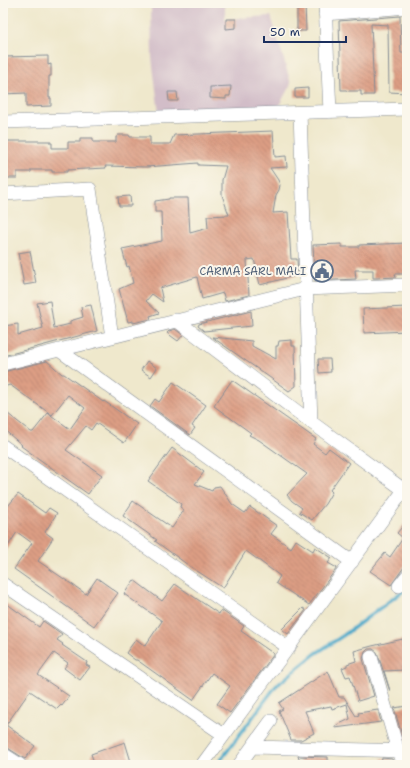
<svg xmlns="http://www.w3.org/2000/svg" width="410" height="768" viewBox="0 0 410 768" font-family="'Shantell Sans',sans-serif">
<defs>
<pattern id="building-back-hatch" width="6" height="6" patternUnits="userSpaceOnUse"><rect width="6" height="6" fill="#dd9e84"/><path d="M-1 5l2 2M0 0l6 6M5-1l2 2" fill="none" stroke="#b2816f"/></pattern>
</defs>
<rect width="100%" height="100%" fill="#fbf7ec"/>
<filter id="ink" filterUnits="userSpaceOnUse"><feTurbulence type="fractalNoise" baseFrequency=".025" numOctaves="2"/><feDisplacementMap in="SourceGraphic" scale="8" xChannelSelector="R" yChannelSelector="G"/><feConvolveMatrix kernelMatrix="1 2 1 2 8 2 1 2 1" color-interpolation-filters="sRGB"/></filter>
<filter id="wash" filterUnits="userSpaceOnUse"><feTurbulence type="fractalNoise" baseFrequency=".012" numOctaves="4" result="noise"/><feDisplacementMap in="SourceGraphic" scale="16" xChannelSelector="R" yChannelSelector="G"/><feGaussianBlur stdDeviation="0.9" result="paint"/><feColorMatrix in="noise" values="0 0 0 0 0 0 0 0 0 0 0 0 0 0 0 0 0 1.4 0 .05"/><feComposite in="paint" operator="in"/></filter>
<g filter="url(#wash)">
<rect width="100%" height="100%" fill="#efe8cc"/>
<path fill="#d2bdc8" d="M148 3H225V19L271 16 291 84 277 109 159 114 152 58 151 8Z"/>
<g fill="none" stroke-linecap="round" stroke-linejoin="round">
<path stroke="#4aa8c9" stroke-width="3.5" d="M217 765 276 686 315 654 344 635 407 588"/>
</g>
<g id="blocks">
<path fill="url(#building-back-hatch)" d="M297 3H305L306 31H297Z
M400 16 401 53H407V93L389 92 388 25 371 24 374 95H361V91H348L346 90H341L339 21Z
M226 19H236V28L226 29Z
M48 56V65L51 64V76H49V98H51V106L26 107V93L3 94V57Z
M231 86 230 96H226V99L210 98V87Z
M308 88V97H295V89Z
M168 92H177L178 101H169Z
M273 131 275 157 286 156 287 167 270 168 278 180 280 185 279 190 276 195 273 213 288 212 291 259H297L298 275 260 285 254 259 247 260 249 295 225 301 223 293 202 299 197 277 160 288 163 302 152 294 146 301 159 313 150 316 151 319 133 323V321L128 322 119 289 133 283 129 266 127 267 122 249 162 241 161 212H155V201L169 199V198H188L190 233 208 228 207 216 229 215 222 195V180L226 166 198 165V163L146 167 105 166 106 168 67 170V172H52V170H31V172H17V178H3V141H50V143H52V148H68V142H80V138H93V142H116V137H117L118 135H129L130 137H150V144H170L174 135Z
M130 196 131 206H119L118 197Z
M407 243V274H395L396 277 377 278H373V270H355L356 279 315 281 313 245 342 244V247H359V245Z
M30 251 36 283 24 285 18 253Z
M50 301 54 328 70 324V321L83 317 81 307 91 305 97 331 3 356V326L18 324V335L43 328 37 303Z
M407 307V331L364 333 363 309Z
M251 311 252 326 204 331 198 326 199 324Z
M175 329 183 335 178 341 167 333 169 331Z
M212 337 252 341V346L276 359V346H278L279 341 292 340V346H295L296 386 289 391Z
M318 359H330L331 372 319 373Z
M47 361 62 374H64L99 399 103 402 104 401 137 424 124 443 96 423 91 430 86 426 66 450 102 475 88 494 21 446 22 445 3 429V410L31 432H33L48 413 70 429 85 408 68 395 52 415 10 385 3 387V372Z
M147 361 157 368 151 377 141 370Z
M232 380 316 439 313 444 325 453 329 448 349 463 330 490 332 492 325 504 312 520 299 512 302 508 292 501 287 495 307 474 259 440 249 435 251 433 214 406Z
M173 382 206 405 192 426 195 428 190 435 150 406 155 399 159 402Z
M172 448 204 472 195 484 212 491 214 487 220 486 232 504 245 513 250 507 277 526 271 534 291 548 296 540 313 551 315 547 332 558 328 563 337 568 309 605 276 583 280 576 246 551 223 588 188 565 155 541 157 540 123 516 133 501 172 528 184 510 180 507 181 504 148 481Z
M18 494 45 513 49 508 57 513 45 532 53 538 38 561 86 594 97 578 118 593 94 626 14 569 32 543 17 532 3 554V512Z
M407 521V563L391 585 370 571 385 553 390 557 403 538 397 533Z
M134 580 162 601 175 584 219 614 221 610 244 626 241 631 274 654 230 713 217 704 230 686 212 673 193 700 137 660H135L126 653 136 639 145 646 162 621 124 594Z
M3 601 39 627 43 621 62 634 57 640 63 644 62 645 87 662 86 665 90 667 80 680 64 668 68 663 54 653 38 675 69 696 62 706 61 705 57 709 30 691 6 725 35 746 25 759 3 745Z
M303 608 306 610 288 634 282 629Z
M403 639 405 670 384 671 390 691 377 652 373 649H368L365 652 363 659 374 696 358 701 350 676 346 677 342 668 347 666V664L356 661 354 651 372 646Z
M328 671 339 697H344L356 716 359 715 358 713 378 710 381 722 335 728V726L350 719 347 704 332 709 331 706 305 711 314 733 301 740H291L279 711 283 709 279 703Z
M407 706V739H403L394 708Z
M125 742 132 765H95L91 754Z
M298 756 328 757V765H301Z
M382 758 392 759 394 765H381Z"/>
</g>
</g>
<g filter="url(#ink)">
<use href="#blocks" fill-opacity="0" stroke="#858c95" stroke-width="1"/>
<g fill="none" stroke-linecap="round" stroke-linejoin="round">
<g stroke="#858c95" stroke-width="14">
<path id="minor" d="M325 3 330 112
M325 14 407 7
M300 113 311 422
M3 122 407 109
M3 194 90 189 112 337
M176 320 311 422 404 490
M59 350 352 562
M3 364 305 289 407 285
M3 446 289 648
M3 584 224 735
M399 586 407 576
M371 657 398 751 403 765
M253 747 407 751
M3 754 20 765
M202 765 407 486
M239 765 271 721"/>
</g>
<use href="#minor" stroke="#fff" stroke-width="13"/>
</g>
</g>
<defs>
<g id="civic-ring" transform="scale(1.15)"><circle r="9.5" fill="#fbf7ec" stroke="#5c6f8a" stroke-width="1.5"/><path d="M-.6-6.5H3V-4.5H.6V-3L4-1V1h2V6H-6V1h2V-1L-.6-3ZM-1.2 2.5V6h2.4V2.5Z" fill="#5c6f8a"/></g>
</defs>
<g fill-rule="evenodd">
<use href="#civic-ring" x="322" y="271"/>
</g>
<g text-anchor="middle" stroke-width="4" stroke-linejoin="round" paint-order="stroke">
<g font-size="11" fill="#4e5e75" stroke="#fbf7ec" text-anchor="end">
<text x="306" y="275">CARMA SARL MALI</text>
</g>
</g>
<rect width="410" height="768" fill="none" stroke="#fbf7ec" stroke-width="16"/>
<path d="M264 36v6h82v-6" fill="none" stroke="#1b2f5e" stroke-width="2"/>
<text x="270" y="36" font-size="12" fill="#1b2f5e" stroke="#fbf7ec" stroke-width="3" paint-order="stroke">50 m</text>
</svg>
